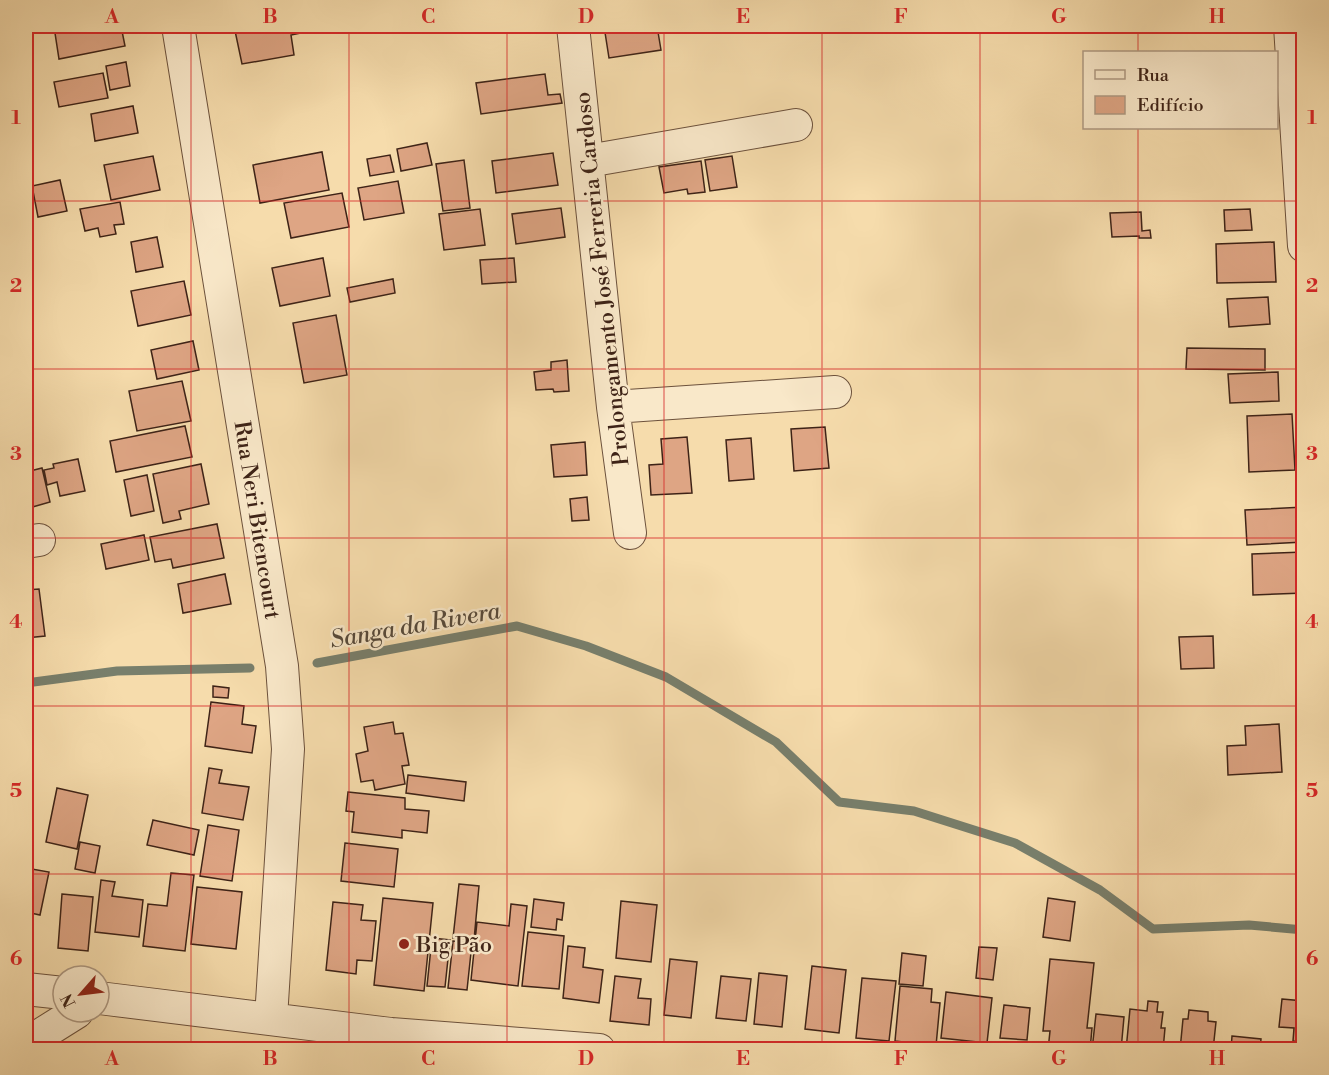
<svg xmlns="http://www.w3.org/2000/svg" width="1329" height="1075" viewBox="0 0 1329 1075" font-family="'Libre Bodoni',serif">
<rect width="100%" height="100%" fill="#f6dcac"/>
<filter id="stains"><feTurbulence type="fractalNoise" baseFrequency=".00333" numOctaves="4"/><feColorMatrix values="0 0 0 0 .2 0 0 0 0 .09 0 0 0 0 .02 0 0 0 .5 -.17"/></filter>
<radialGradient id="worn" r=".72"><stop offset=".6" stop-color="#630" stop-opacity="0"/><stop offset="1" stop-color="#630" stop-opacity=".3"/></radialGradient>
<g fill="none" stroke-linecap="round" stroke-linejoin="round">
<path stroke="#787f6c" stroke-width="9" d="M317 663 517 626 586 646 666 677 776 742 839 802 914 811 1015 843 1100 890 1153 929 1249 925 1304 930
M26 683 117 671 250 668"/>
</g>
<path fill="#dea584" stroke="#3e2317" stroke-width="1.5" d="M94 26H121L125 46 59 59 55 33Z
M234 26H305L306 32 291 35 294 55 242 64Z
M387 26H413L388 29Z
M604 26H657L661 50 609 58Z
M126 62 130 86 110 90 106 66Z
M103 73 108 98 59 107 54 82Z
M545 74 548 95 560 94 562 103 481 114 476 83Z
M133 106 138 133 95 141 91 114Z
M427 143 432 165 401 171 397 149Z
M322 152 329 190 260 203 253 165Z
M553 153 558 185 496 193 492 161Z
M390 155 394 172 370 176 367 159Z
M153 156 160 190 111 200 104 165Z
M732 156 737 187 710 191 705 160Z
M464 160 470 208 443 211 436 164Z
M701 161 705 192 688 194 687 189 664 193 659 167Z
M60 180 67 211 38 217 32 186Z
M398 181 404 213 364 220 358 188Z
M342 193 349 227 291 238 284 203Z
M120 202 124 224 114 225 116 234 100 237 98 228 85 231 80 209Z
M561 208 565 237 516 244 512 214Z
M480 209 485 245 444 250 439 214Z
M1250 209 1252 230 1225 231 1224 210Z
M1141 212 1142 231 1150 230 1151 238H1139V236L1112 237 1110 213Z
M157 237 163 267 136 272 131 242Z
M1274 242 1276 282 1217 283 1216 244Z
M323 258 330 296 280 306 272 268Z
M514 258 516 282 482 284 480 260Z
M393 279 395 293 350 302 347 288Z
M184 281 191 315 138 326 131 291Z
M1268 297 1270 324 1229 327 1227 299Z
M336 315 347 375 304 383 293 323Z
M193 341 199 370 157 379 151 350Z
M1187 348 1265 349V370L1186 369Z
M567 360 569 391 554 392 553 389 536 390 534 372 551 370V362Z
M1278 372 1279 401 1230 403 1228 374Z
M182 381 191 421 137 431 129 391Z
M1292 414 1295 470 1249 472 1247 416Z
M185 426 192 457 116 472 110 441Z
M825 427 829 468 794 471 791 429Z
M687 437 692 493 651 495 649 465 663 464 661 439Z
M751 438 754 479 729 481 726 440Z
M585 442 587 475 554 477 551 445Z
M78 459 85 491 60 496 57 482 47 485 44 470 54 468 53 464Z
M201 464 209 504 179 511 181 519 163 523 153 474Z
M42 468 50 502 29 508 26 496V472Z
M147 475 154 511 131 516 124 480Z
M587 497 589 520 572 521 570 499Z
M1304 507V542L1247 545 1245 510Z
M217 524 224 558 173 568 171 559 155 562 150 537Z
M144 535 149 560 106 569 101 544Z
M1304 552V593L1253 595 1252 554Z
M225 574 231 604 183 613 178 584Z
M39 589 45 636 26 638V590Z
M1213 636 1214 668 1181 669 1179 637Z
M213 686 229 688 228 698 213 697Z
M211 702 244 706 242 724 256 726 252 753 205 746Z
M393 722 395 734 403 733 409 765 402 766 405 784 375 790 373 780 361 782 356 754 368 751 364 727Z
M1279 724 1282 772 1228 775 1227 746 1246 745 1245 726Z
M209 768 222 770 219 783 249 787 243 820 202 813Z
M408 775 466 782 464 801 406 793Z
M57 788 88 795 77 849 46 842Z
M348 792 405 798V809L429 811 427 833 402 830V838L352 832 354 812 346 811Z
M153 820 199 830 194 855 147 845Z
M26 822H29L26 857Z
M208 825 239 830 232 881 200 876Z
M80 842 100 846 95 873 75 869Z
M345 843 398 849 394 887 341 881Z
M26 868 49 872 40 915 26 912Z
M171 873 194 875 185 951 143 946 148 904 167 906Z
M101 880 115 882 112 896 143 900 139 937 95 932Z
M459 884 479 886 474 940 453 938Z
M197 887 242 892 236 949 191 944Z
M62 894 93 897 88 951 58 948Z
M383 898 433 903 424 991 374 985Z
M1048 898 1075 902 1070 941 1043 937Z
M534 899 564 903 562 920 557 919 556 930 531 927Z
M621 901 657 905 651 962 616 958Z
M333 902 363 905 361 920 376 921 372 961 357 960 356 974 326 970Z
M511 904 527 906 518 986 471 980 477 922 509 926Z
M528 932 564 936 559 989 522 986Z
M432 938 450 940 445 987 427 986Z
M453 941 472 943 467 990 448 988Z
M568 946 585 948 583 967 603 970 599 1003 563 998Z
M979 947 997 948 993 980 976 978Z
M902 953 926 956 923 986 899 984Z
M670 959 697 962 691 1018 664 1015Z
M1050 959 1094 963 1087 1028H1092L1090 1050H1048L1050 1031H1043Z
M812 966 846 970 839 1033 805 1029Z
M759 973 787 976 782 1027 754 1024Z
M615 976 641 979 638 998 651 999 649 1025 610 1021Z
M721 976 751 979 746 1021 716 1018Z
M862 978 896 981 889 1041 856 1038Z
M900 986 932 989 931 1002 940 1003 936 1046 895 1041Z
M946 992 992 998 987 1043 941 1038Z
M1282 999 1304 1001V1042L1293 1041 1294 1028 1279 1027Z
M1148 1001 1158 1002 1157 1012H1163L1161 1028H1165L1163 1050H1126L1130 1009 1147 1011Z
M1004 1005 1030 1008 1027 1040 1000 1038Z
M1189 1010 1208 1012V1021L1216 1022 1213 1050H1180L1183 1019H1188Z
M1096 1014 1124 1017 1121 1050H1092Z
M1232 1036 1261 1039 1260 1050H1231Z"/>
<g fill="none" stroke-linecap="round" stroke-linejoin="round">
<g stroke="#6c513c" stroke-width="34">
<path id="minor" d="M178 26 282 666 288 749 271 1018
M573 26 613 407 630 533
M1290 26 1304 246
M588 161 796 125
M613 407 835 392
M26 542 39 540
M26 989 63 993
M99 998 391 1034 599 1050
M26 1044 77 1012"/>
</g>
<use href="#minor" stroke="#f9e8c9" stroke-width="32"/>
</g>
<path fill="none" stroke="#d62828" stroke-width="1.5" stroke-opacity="0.55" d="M191 26V1050M349 26V1050M507 26V1050M664 26V1050M822 26V1050M980 26V1050M1138 26V52M1138 128V1050M26 201H1304M26 369H1304M26 538H1304M26 706H1304M26 874H1304"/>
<circle fill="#8f2418" stroke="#f9e8c9" stroke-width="2" cx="404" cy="944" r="6"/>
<g text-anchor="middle" stroke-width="5" stroke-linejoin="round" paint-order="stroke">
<g font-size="22" fill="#3e2317" stroke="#f9e8c9">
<text transform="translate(601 279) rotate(-96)" y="8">Prolongamento José Ferreria Cardoso</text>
<text transform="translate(258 520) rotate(81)" y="8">Rua Neri Bitencourt</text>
</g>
<g font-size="22" fill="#3e2317" stroke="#f9e8c9" text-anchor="start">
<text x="416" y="952">Big Pão</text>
</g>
<g font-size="24" font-style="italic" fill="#56493a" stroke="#f9e8c9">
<text transform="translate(415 625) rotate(-10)" y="8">Sanga da Rivera</text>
</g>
</g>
<rect width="1329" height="1075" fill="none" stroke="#f6dcac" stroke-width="66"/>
<rect x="1083" y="51" width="195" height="78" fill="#f9e8c9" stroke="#ae9982" stroke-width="1.5"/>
<rect x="1095" y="70" width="30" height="9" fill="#f9e8c9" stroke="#ae9982" stroke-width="1.5"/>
<text x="1137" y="81" font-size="18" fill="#3e2317">Rua</text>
<rect x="1095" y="96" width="30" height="18" fill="#dea584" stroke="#ae9982" stroke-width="1.5"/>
<text x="1137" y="111" font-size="18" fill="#3e2317">Edifício</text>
<g transform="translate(81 994) rotate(242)"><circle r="28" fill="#f9e8c9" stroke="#ae9982" stroke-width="1.5"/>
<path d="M0-4.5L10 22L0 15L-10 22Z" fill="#8f2418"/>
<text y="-9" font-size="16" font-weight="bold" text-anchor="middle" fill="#3e2317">N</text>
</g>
<rect x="33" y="33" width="1263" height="1009" fill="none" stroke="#d62828" stroke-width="2"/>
<g font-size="20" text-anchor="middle" font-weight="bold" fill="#d62828">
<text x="112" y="23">A</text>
<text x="270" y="23">B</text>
<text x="428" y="23">C</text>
<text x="586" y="23">D</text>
<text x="743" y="23">E</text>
<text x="901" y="23">F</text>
<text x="1059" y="23">G</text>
<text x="1217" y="23">H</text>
<text x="16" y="124">1</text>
<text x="1312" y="124">1</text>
<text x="16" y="292">2</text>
<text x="1312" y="292">2</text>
<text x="16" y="460">3</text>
<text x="1312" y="460">3</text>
<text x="16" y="628">4</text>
<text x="1312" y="628">4</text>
<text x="16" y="797">5</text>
<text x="1312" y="797">5</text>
<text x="16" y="965">6</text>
<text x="1312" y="965">6</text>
<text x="112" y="1065">A</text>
<text x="270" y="1065">B</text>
<text x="428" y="1065">C</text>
<text x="586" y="1065">D</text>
<text x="743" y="1065">E</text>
<text x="901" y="1065">F</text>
<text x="1059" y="1065">G</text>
<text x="1217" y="1065">H</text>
</g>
<rect width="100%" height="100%" filter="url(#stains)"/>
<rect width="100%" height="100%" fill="url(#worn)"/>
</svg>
